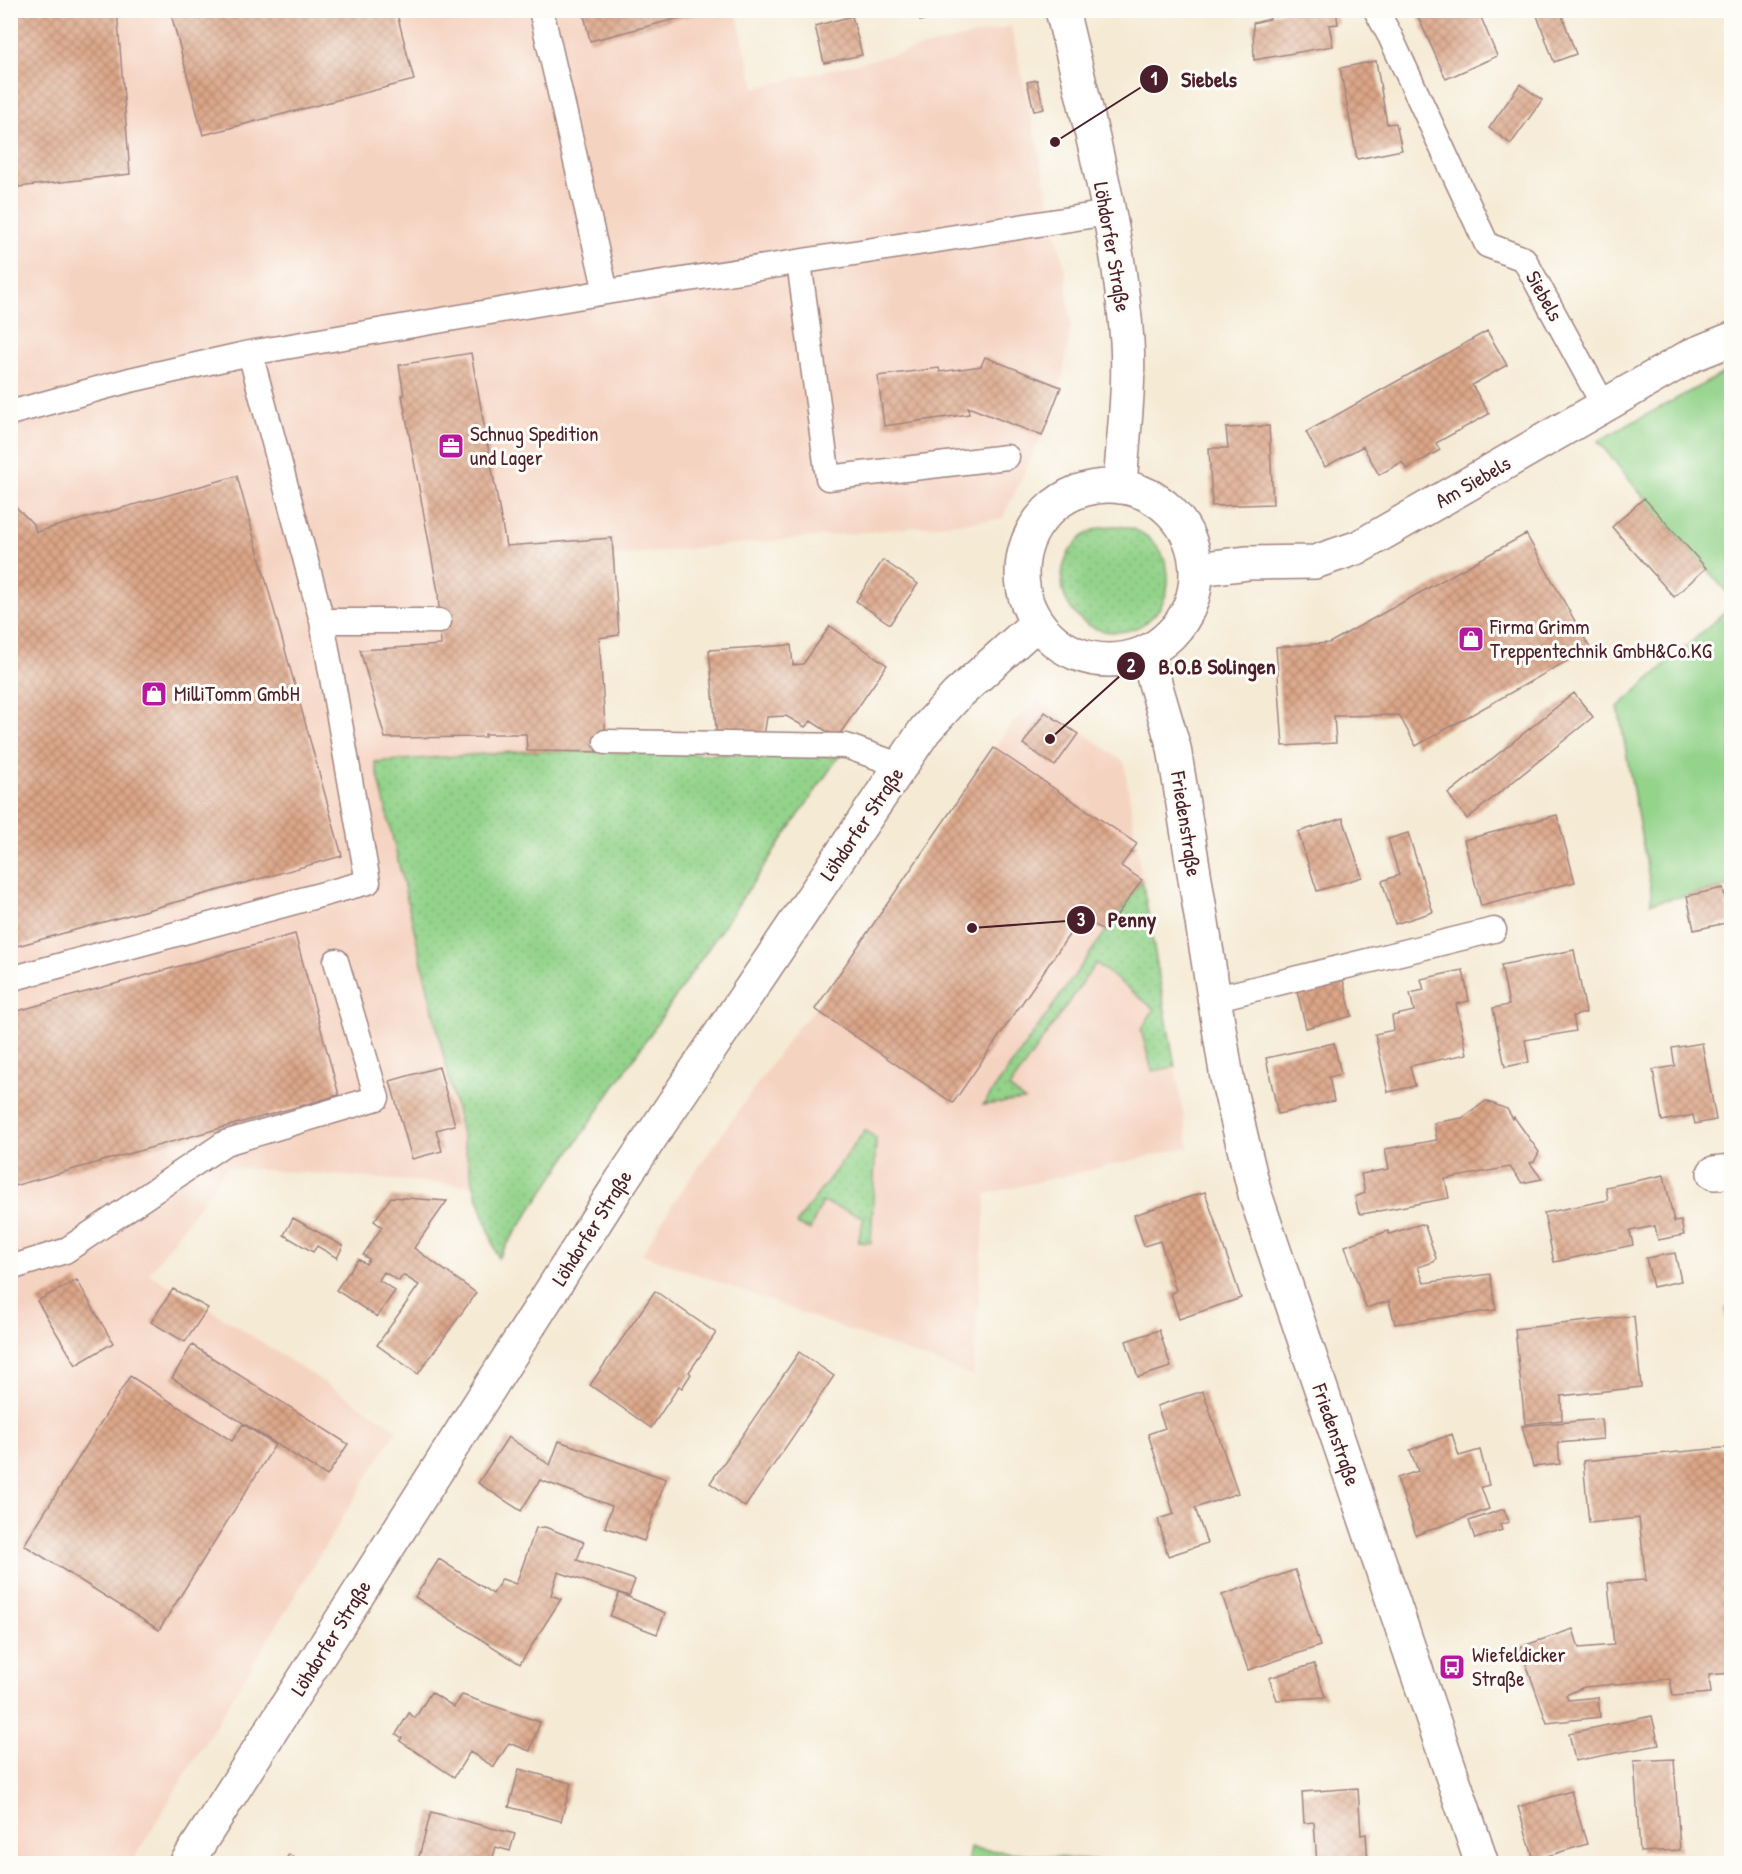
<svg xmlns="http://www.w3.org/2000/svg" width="1742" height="1874" viewBox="0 0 1742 1874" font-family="'Patrick Hand',sans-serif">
<defs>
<pattern id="grass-dots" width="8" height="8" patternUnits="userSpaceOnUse" patternTransform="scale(1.5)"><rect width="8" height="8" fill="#93d38a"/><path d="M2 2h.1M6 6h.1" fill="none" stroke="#80b577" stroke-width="1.8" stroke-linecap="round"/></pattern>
<pattern id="building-cross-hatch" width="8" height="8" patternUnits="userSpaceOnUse" patternTransform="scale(1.5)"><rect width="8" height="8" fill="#dca688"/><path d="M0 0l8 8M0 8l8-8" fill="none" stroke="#b4876f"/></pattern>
</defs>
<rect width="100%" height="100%" fill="#fdfcf7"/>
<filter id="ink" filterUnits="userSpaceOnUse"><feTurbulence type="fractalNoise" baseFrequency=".0167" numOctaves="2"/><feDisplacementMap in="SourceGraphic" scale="12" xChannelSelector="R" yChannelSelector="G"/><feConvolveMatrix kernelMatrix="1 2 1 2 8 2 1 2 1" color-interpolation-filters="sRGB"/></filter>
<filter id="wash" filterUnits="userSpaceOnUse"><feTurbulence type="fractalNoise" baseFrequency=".008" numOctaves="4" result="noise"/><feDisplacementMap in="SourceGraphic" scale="24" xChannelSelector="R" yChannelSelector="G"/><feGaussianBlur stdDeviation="1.35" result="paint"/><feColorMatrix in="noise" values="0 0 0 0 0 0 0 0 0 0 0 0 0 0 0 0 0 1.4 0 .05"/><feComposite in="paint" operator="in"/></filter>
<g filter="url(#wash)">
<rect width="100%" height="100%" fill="#f5ead4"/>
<path fill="#f5d3c1" d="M11 11H736L755 88 1011 26 1066 275 1071 328 1061 387 1042 436 1002 519 614 556 619 635 599 638 605 732 498 1258 474 1186 227 1167 149 1274 208 1308 397 1429 131 1863 11 1864Z
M1039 700 1124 762 1142 880 1189 1147 986 1194 973 1376 642 1254 673 1203 797 1028 815 1009 1011 724Z"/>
<path fill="url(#grass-dots)" stroke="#6e795a" stroke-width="1.5" d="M1062 579a53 53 0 1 1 106 0a53 53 0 1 1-106 0Z
M527 751 839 756 498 1258 474 1186 375 762Z
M1142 880 1175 1067 1152 1071 1141 1030 1154 1009 1096 963 1009 1088 1024 1100 983 1105Z
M865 1130 876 1138 871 1243 858 1242 864 1217 822 1202 810 1230 796 1224Z"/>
<path fill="#93d38a" stroke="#6e795a" stroke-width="1.5" d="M1731 369V597L1644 498 1598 441Z
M1731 607V886L1651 903V890L1618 707Z
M970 1848 1110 1863H967Z"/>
<g id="blocks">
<path fill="url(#building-cross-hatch)" d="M10 10H117L130 174 10 188V152L17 151 12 87 10 86Z
M170 10H396L414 80 203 135Z
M583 10H707V11L590 41Z
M918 10H959V11L920 21Z
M1290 10H1336L1338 24 1329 25 1333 46 1254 60 1253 23 1270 19 1269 15Z
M1415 10H1478L1497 56 1446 79Z
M1535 10H1560L1576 54 1554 62Z
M852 16 862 55 824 63 815 26Z
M1376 61 1387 124 1396 123 1402 150 1357 159 1340 68Z
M1037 80 1044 109 1034 111 1027 82Z
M1520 84 1542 100 1511 144 1489 128Z
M1487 331 1507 365 1472 385 1489 414 1436 443 1440 450 1407 469 1402 462 1379 475 1363 446 1325 467 1306 432Z
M471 353 506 546 612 538 619 635 599 638 607 752 527 751 526 734H485V737L385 738 360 650 441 645 438 592 402 395H404L399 365Z
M985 357 1061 387 1042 436 968 407 969 414 884 426 878 376 939 368 940 372 981 366Z
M1269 426 1273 504 1212 506 1209 448H1228L1226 428Z
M237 476 342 856 10 948V509L14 505 34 525 36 532Z
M1644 498 1706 568 1674 597 1612 527Z
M1526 534 1590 648 1416 746 1399 715 1334 716 1336 743 1283 746 1276 647 1329 643Z
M883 560 918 584 890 624 856 601Z
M830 626 887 665 837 738 811 721 805 727 786 716 767 717 764 736 717 739 709 650 791 645 793 665 803 664Z
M1574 693 1593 717 1467 819 1448 794Z
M1045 712 1078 734 1055 766 1023 744Z
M994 748 1137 844 1121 866 1142 880 1105 932 1082 916 953 1103 815 1009Z
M1557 815 1575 882 1481 906 1464 840Z
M1343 818 1362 877 1317 891 1298 832Z
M1408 833 1433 912 1395 924 1382 881 1399 875 1388 839Z
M1723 888 1730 922 1694 930 1687 896Z
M295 934 339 1095 10 1187V1013Z
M1574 950 1586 1013 1573 1016 1576 1031 1525 1040 1529 1062 1505 1067 1493 1008 1509 1005 1501 965Z
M1463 970 1469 1001 1456 1004 1467 1054 1410 1066 1415 1086 1388 1092 1375 1034 1394 1030 1392 1016 1414 1011 1410 993 1424 990 1421 979Z
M1343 980 1352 1016 1306 1028 1297 991Z
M1334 1043 1341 1074 1329 1077 1334 1101 1278 1114 1266 1058Z
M1702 1043 1716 1120 1695 1124 1693 1115 1662 1121 1653 1070 1675 1066 1672 1048Z
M439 1067 455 1125 436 1130 442 1151 412 1159 390 1081Z
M1486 1101 1507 1109 1513 1119 1514 1117 1539 1152 1534 1162 1530 1163 1542 1179 1522 1183 1510 1167 1445 1179 1449 1198 1368 1213 1361 1214 1358 1211 1355 1197 1365 1193 1361 1174 1389 1169 1385 1149 1437 1140 1434 1123 1462 1118Z
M1664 1175 1674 1222 1681 1221 1684 1235 1658 1240 1655 1226 1630 1231 1633 1245 1554 1262 1544 1213 1608 1200 1606 1187Z
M1205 1192 1241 1298 1179 1319 1171 1293 1176 1291 1160 1241 1144 1246 1134 1215Z
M391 1197 447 1201 414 1248 476 1293 418 1374 377 1345 419 1285 403 1275 399 1281 384 1272 379 1280 395 1291 377 1317 336 1290 358 1259 366 1264 369 1259 363 1255 382 1227 374 1221Z
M293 1218 343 1246 337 1258 317 1246 313 1252 284 1235Z
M1421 1224 1425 1226 1436 1258 1434 1262 1418 1267 1424 1283 1490 1274 1496 1310 1395 1324 1389 1301 1366 1308 1345 1246 1388 1231 1389 1234Z
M1675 1253 1681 1281 1653 1287 1646 1258Z
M77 1280 113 1343 76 1365 37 1301Z
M173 1289 208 1308 185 1342 151 1322Z
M655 1291 716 1333 689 1372 691 1374 682 1388 679 1386 651 1428 590 1385Z
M1732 1306V1344H1730L1725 1307Z
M1634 1316 1641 1387 1561 1396 1562 1420 1525 1424 1515 1329Z
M1159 1330 1171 1367 1138 1377 1126 1341Z
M192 1345 348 1444 327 1476 172 1378Z
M799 1352 834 1376 745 1507 710 1483Z
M130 1376 232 1441 243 1424 275 1445 159 1630 24 1545Z
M1203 1391 1238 1493 1195 1508 1207 1543 1168 1556 1158 1519 1174 1514 1148 1434 1165 1428 1157 1406Z
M1601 1419 1603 1439 1558 1443 1560 1464 1533 1467 1522 1426Z
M1452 1434 1459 1456 1480 1450 1489 1485 1481 1487 1489 1509 1416 1535 1397 1478 1418 1471 1410 1450Z
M508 1437 550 1465 559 1441 666 1479 644 1541 605 1527 612 1506 540 1480 521 1511 478 1483Z
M1732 1447V1673L1709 1675 1711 1693 1673 1696 1670 1679 1584 1687 1566 1695 1568 1700 1598 1697 1600 1717 1547 1723 1520 1647 1573 1629 1579 1648 1614 1645 1608 1583 1643 1580 1646 1582 1639 1518 1589 1523 1583 1461Z
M1504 1509 1509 1522 1500 1525 1502 1530 1475 1539 1469 1521Z
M545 1527 584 1542 577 1560 635 1580 629 1596 558 1572 551 1595 561 1599 520 1664 415 1597 439 1559 493 1594 502 1579 516 1584 536 1528Z
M1295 1570 1320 1646 1248 1670 1222 1595Z
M619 1593 665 1613 657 1634 610 1616Z
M1314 1664 1325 1697 1277 1700 1269 1678Z
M431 1692 454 1707 462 1695 540 1722 530 1751 509 1743 494 1767 470 1752 454 1777 400 1741 402 1738 396 1734 409 1713 415 1718Z
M1652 1716 1659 1745 1575 1761 1569 1733Z
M1674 1759 1680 1850 1640 1852 1634 1761Z
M519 1769 571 1783 561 1821 509 1807Z
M1358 1788 1361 1835 1366 1834 1368 1863 1317 1864 1314 1822 1304 1823 1302 1792Z
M1571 1791 1587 1844 1534 1860 1518 1807Z
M431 1812 515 1834 510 1851 496 1847 491 1864H417Z
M289 1854 303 1864H283Z"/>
</g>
</g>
<g filter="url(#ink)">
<use href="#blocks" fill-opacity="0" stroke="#a08480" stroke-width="1.5"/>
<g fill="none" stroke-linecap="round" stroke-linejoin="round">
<g stroke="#a08480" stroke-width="27">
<path id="lane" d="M541 10 606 292
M1376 10 1390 36 1487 245 1524 259 1604 406
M799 262 828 478 1007 457
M250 353 606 292 1108 213
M10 413 130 380 250 353 322 621 368 882 10 979
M322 621H439
M606 742 846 746 902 766
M1213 999 1494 930
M10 1268 65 1251 225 1143 377 1098 336 961"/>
</g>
<g stroke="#a08480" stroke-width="36">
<path id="street" d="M1197 569 1248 563 1315 562 1359 547 1692 355 1732 339
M1714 1173 1732 1171"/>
</g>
<g stroke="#a08480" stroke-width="36">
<path id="secondary" d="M1062 10C1088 119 1119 230 1127 341 1130 390 1123 438 1120 487
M1022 573a87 87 0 1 1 174 0a87 87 0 1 1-174 0Z
M1146 652 1174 748 1227 1078 1255 1194 1482 1864
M186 1864 622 1180 925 730 957 695 1037 623"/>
</g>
<use href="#lane" stroke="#fff" stroke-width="24"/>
<use href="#street" stroke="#fff" stroke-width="33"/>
<use href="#secondary" stroke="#fff" stroke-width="33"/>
</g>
</g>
<defs>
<g id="office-square" transform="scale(1.35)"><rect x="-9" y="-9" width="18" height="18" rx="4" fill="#b5179e" stroke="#fdfcf7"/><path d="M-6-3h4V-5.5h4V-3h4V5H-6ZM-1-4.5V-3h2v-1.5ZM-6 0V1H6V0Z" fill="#fff"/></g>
<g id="shop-square" transform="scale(1.35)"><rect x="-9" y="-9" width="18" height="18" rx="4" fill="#b5179e" stroke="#fdfcf7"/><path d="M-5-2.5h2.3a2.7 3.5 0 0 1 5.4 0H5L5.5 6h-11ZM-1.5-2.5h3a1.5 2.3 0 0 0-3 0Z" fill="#fff"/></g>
<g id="bus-square" transform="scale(1.35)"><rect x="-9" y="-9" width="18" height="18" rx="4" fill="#b5179e" stroke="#fdfcf7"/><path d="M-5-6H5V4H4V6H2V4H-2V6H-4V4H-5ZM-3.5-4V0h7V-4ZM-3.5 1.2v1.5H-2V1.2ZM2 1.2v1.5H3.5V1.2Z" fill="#fff"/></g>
</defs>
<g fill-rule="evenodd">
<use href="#office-square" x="451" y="446"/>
<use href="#shop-square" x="1471" y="639"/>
<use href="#shop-square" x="154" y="694"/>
<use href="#bus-square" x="1452" y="1667"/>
</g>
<g text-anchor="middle" stroke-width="6" stroke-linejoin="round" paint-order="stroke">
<g font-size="21" fill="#4a1f2b" stroke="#fdfcf7">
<text transform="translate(1112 247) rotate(80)" y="7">Löhdorfer Straße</text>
<text transform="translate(1544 296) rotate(61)" y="7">Siebels</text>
<text transform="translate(1473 482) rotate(-30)" y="7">Am Siebels</text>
<text transform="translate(862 824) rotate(-56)" y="7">Löhdorfer Straße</text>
<text transform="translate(1186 824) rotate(81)" y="7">Friedenstraße</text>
<text transform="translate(592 1228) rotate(-58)" y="7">Löhdorfer Straße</text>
<text transform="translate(1336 1435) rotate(71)" y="7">Friedenstraße</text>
<text transform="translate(331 1638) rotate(-58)" y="7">Löhdorfer Straße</text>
</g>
<g font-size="21" fill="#4a1f2b" stroke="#fdfcf7" text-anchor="start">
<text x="470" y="441">Schnug Spedition<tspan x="470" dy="24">und Lager</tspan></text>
<text x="1490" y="634">Firma Grimm<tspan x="1490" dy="24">Treppentechnik GmbH&amp;Co.KG</tspan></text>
<text x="174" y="701">MilliTomm GmbH</text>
<text x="1472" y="1662">Wiefeldicker<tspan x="1472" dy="24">Straße</tspan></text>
</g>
</g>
<path fill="none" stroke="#4a1f2b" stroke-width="2" d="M1055 142L1154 79M1050 739L1131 666M972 928L1081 920"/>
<g fill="#4a1f2b" stroke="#fdfcf7" stroke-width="2">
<circle cx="1055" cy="142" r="6"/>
<circle cx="1050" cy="739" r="6"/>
<circle cx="972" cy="928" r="6"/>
<circle cx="1154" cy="79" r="15"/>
<circle cx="1131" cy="666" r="15"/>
<circle cx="1081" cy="920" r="15"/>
</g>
<g font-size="18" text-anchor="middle" font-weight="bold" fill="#fff">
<text x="1154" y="85">1</text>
<text x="1131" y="672">2</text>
<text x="1081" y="926">3</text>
</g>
<g font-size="22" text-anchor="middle" font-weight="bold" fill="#4a1f2b" stroke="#fdfcf7" stroke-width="6" stroke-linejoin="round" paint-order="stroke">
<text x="1209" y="87">Siebels</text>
<text x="1217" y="674">B.O.B Solingen</text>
<text x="1132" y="927">Penny</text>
</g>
<rect width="1742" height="1874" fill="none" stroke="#fdfcf7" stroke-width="36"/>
</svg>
